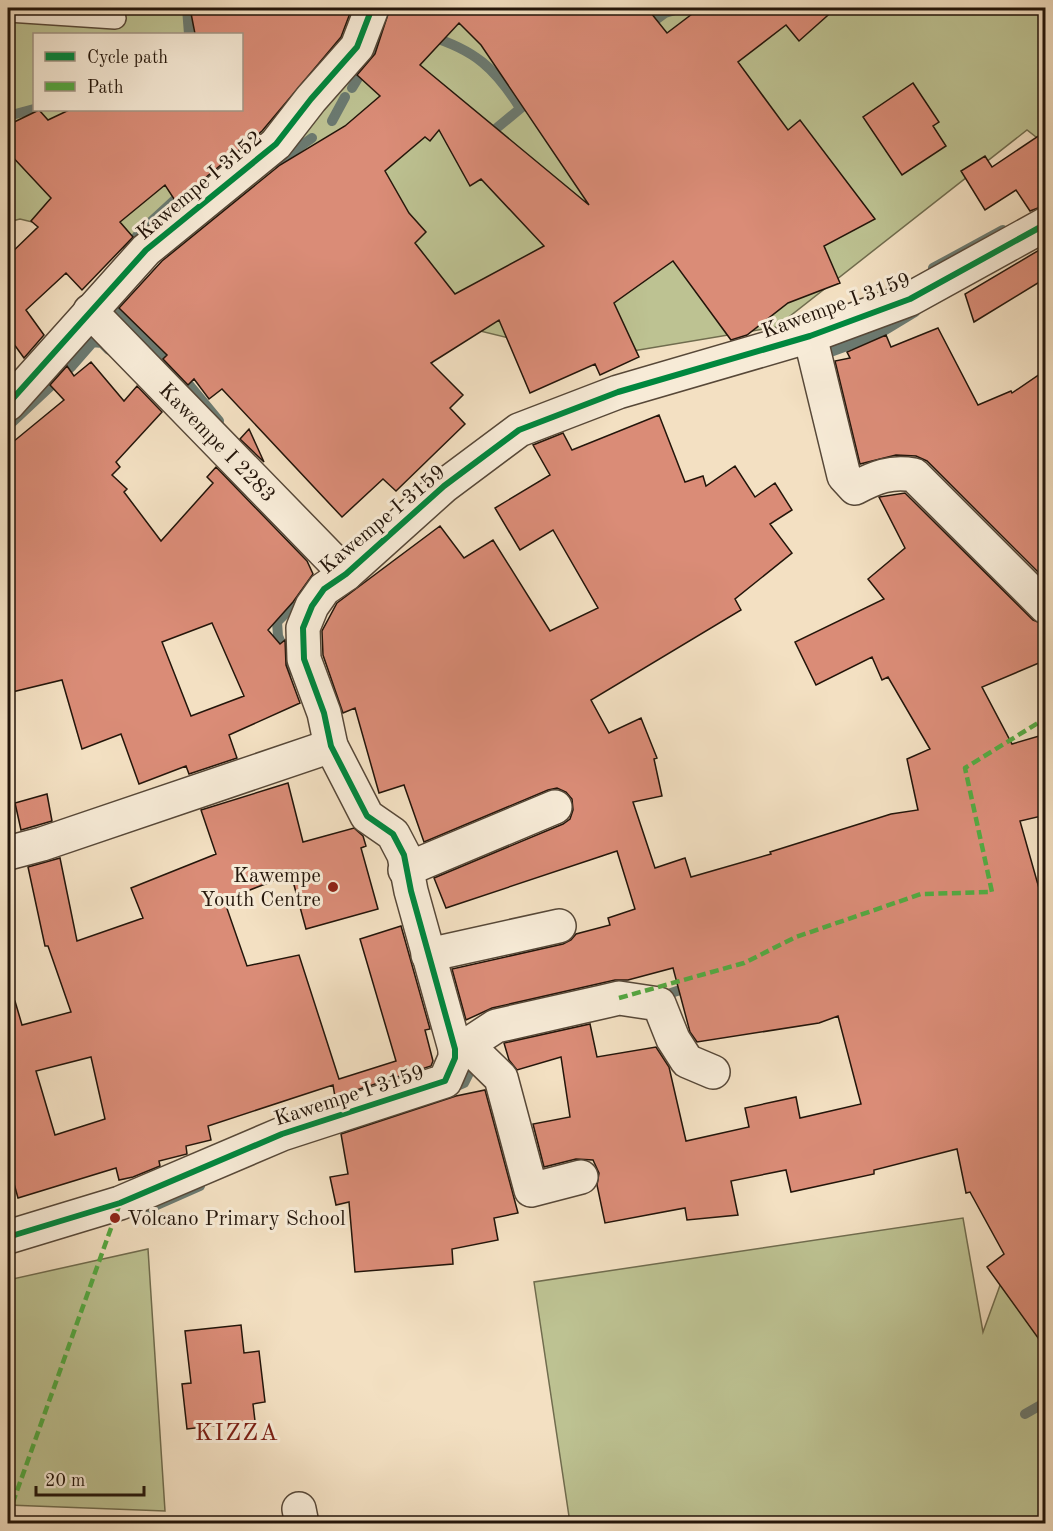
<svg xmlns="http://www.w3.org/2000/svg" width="1053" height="1531" viewBox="0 0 1053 1531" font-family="'Old Standard TT',serif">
<rect width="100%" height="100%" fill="#f3e0c2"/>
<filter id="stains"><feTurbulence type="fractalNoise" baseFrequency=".00333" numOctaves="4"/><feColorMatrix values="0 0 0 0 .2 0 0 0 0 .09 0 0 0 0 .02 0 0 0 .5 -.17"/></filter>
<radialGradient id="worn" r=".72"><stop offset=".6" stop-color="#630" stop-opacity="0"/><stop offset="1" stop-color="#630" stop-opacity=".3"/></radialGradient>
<path fill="#bdc292" stroke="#706c4e" stroke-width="1.5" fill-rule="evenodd" d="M8 8H1045V144L1027 130 776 327 591 358 20 219 8 222ZM34 34H242V110H34Z
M1045 1162V1523H570L534 1282 963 1218 983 1332Z
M148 1249 165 1511 8 1505V1280Z"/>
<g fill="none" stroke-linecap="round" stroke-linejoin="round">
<path stroke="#6b7a71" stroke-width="10" d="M187 8 189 34
M646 27 665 13 682 8
M429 36C475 50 495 68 520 108
M352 88C364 68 388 31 384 8
M8 116 34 109
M332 121 345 97
M487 136 533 98
M277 163 312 138
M204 177 244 151
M128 248 140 232 178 197
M933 268 1003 230
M115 301 110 305 171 363 219 421
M823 359 822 355 877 335 915 312
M8 426 72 366 93 342 102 343 109 350
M293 671 278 636 277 622 290 609 307 601
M659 997 692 986
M448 1090 464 1083 472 1067 471 1058
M148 1209 200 1186
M1025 1414 1046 1402"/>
</g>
<path fill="#da8c77" stroke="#23150a" stroke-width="1.5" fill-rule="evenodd" d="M190 8H352L341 37 262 131 176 202 165 185 120 222 133 237 82 290 66 273 26 310 44 335 24 358 8 336V256L38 227 31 221 51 198 8 152V125L39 110 48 120 69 110H242V34H195Z
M390 8H647L667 33 700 8H836L799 41 786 25 738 62 788 130 800 120 875 219 824 246 840 283 788 303 747 335 731 340 673 261 614 303 639 357 600 375 595 364 530 393 499 320 431 363 463 395 450 408 465 424 396 491 383 479 342 517 222 389 209 399 194 379 188 385 163 359 167 355 119 308 162 261 280 165 345 126 380 96 357 75 375 54ZM459 23 481 45 589 205 420 65ZM439 130 470 186 481 179 544 246 455 294 415 243 426 232 409 213 385 171 425 137 430 141Z
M913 83 939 122 933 126 946 146 902 175 863 117Z
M1046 131V205L1030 211 1016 190 985 210 961 171 985 156 992 167Z
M1046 246V278L974 322 965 294Z
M938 328 978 405 1011 391 1012 393 1046 370V580L927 461 916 456 896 455 860 464 835 361 850 358 847 352 886 335 891 347Z
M91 362 124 401 137 386 162 412 116 462 120 467 112 475 127 489 124 492 161 541 213 483 207 477 216 467 307 561 313 574 293 602 268 630 280 644 285 640 286 665 300 703 229 735 237 758 189 774 186 766 139 784 121 734 82 749 62 680 8 693V446L64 400 50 385 67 366 74 376ZM212 623 244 696 191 716 162 642Z
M659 415 685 482 703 476 706 486 735 466 755 497 775 483 792 510 770 524 792 553 735 599 741 610 591 700 609 733 641 718 657 758 654 759 662 796 633 802 655 868 685 858 691 877 771 854 770 852 891 814 918 810 907 759 930 749 888 677 882 680 872 657 816 685 795 642 884 599 868 579 905 548 879 497 905 493 1033 620 1046 625V660L982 687 1012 744 1046 734V815L1020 821 1046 913V1349L987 1267 1004 1254 970 1192 966 1193 957 1149 874 1170V1174L791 1192 786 1170 731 1181 738 1215 687 1220 685 1208 605 1223 597 1185 599 1173 593 1160 576 1159 544 1167 533 1124 570 1117 561 1057 517 1070 509 1060 504 1043 590 1024 597 1057 656 1047 669 1067 686 1141 749 1127 745 1108 796 1097 800 1118 861 1104 838 1016 819 1023 697 1042 690 1032 673 968 628 980H615L492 1008 466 1020 452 969 563 944 571 940 576 934 610 925 608 918 635 909 617 851 446 908 434 878 563 824 570 819 573 810 572 799 566 792 557 788 548 790 424 842 404 785 379 793 355 708 343 713 323 655 322 631 337 603 440 526 464 558 493 540 550 631 598 608 553 530 520 550 495 508 550 475 533 445 563 433 572 450Z
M249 429 264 462 240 439Z
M288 783 303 842 354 828 363 836 366 846 361 848 378 909 306 929 291 874 224 900 247 966 299 955 339 1079 396 1061 360 939 401 926 430 1029 425 1030 433 1061 431 1066 335 1097 333 1085 208 1126 211 1140 186 1146 187 1154 159 1161 160 1166 133 1177 119 1180 116 1168 18 1198 8 1162V1002L15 1001 22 1025 71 1012 48 946H45L28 867 60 858 77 941 143 918 131 888 216 854 201 810ZM91 1057 105 1119 55 1135 36 1071Z
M47 794 52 821 21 830 15 803Z
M485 1090 518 1213 494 1218 498 1240 452 1249 453 1264 355 1272 349 1202 336 1205 330 1177 348 1174 341 1134 456 1096Z
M241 1325 244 1353 259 1351 265 1402 253 1404 255 1421 187 1429 182 1384 191 1383 185 1331Z"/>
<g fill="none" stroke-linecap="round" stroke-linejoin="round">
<g stroke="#574838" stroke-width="24">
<path id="lane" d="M8 11 115 18"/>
</g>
<g stroke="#574838" stroke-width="36">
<g id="street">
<path id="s1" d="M90 311 346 574"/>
<path d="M810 336 844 476 855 488C876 477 891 471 914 475L1046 607"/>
<path d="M8 404 146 250 276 144 311 99 357 47 372 8"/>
<path d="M8 853 42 844 331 746"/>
<path d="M405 870 555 807"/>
<path d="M428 955 559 926"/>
<path d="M467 1045 501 1078 531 1190 581 1177"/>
<path d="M455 1049 467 1045 496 1026 602 1002 619 998 659 1004 673 1039 687 1061 713 1072"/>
<path d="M8 1237 120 1203 282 1134 445 1081 455 1058V1049L411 891 404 855 393 834 367 816 331 746 324 713 304 659 303 628 312 606 324 589 346 574 444 486 519 430 618 392 810 336 910 299 1046 224"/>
<path d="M299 1509 302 1524"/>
</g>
</g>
<use href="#lane" stroke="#f7ebd7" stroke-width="21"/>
<use href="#street" stroke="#f7ebd7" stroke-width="33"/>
<path stroke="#53a941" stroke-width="4.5" stroke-dasharray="9 4.5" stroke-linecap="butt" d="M619 998 744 963 796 937 921 894 992 892 965 768 1046 718
M8 1516 120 1203"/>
<g stroke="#f7ebd7" stroke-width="10">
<path id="cycleway" d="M8 404 146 250 276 144 311 99 357 47 372 8
M8 1237 120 1203 282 1134 445 1081 455 1058V1049L411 891 404 855 393 834 367 816 331 746 324 713 304 659 303 628 312 606 324 589 346 574 444 486 519 430 618 392 810 336 910 299 1046 224"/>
</g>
<use href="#cycleway" stroke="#00873e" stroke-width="6"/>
</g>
<g fill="#8f2418" stroke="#f7ebd7" stroke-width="2">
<circle cx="333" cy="887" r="6"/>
<circle cx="115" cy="1218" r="6"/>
</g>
<g text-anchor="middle" stroke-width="6" stroke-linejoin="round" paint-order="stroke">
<g font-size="21" fill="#23150a" stroke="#f7ebd7">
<text transform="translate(199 185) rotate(-40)" y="7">Kawempe I 3152</text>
<text transform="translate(836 305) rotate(-20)" y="7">Kawempe I 3159</text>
<text dy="7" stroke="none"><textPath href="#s1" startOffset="183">Kawempe I 2283</textPath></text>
<text transform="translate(382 519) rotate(-40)" y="7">Kawempe I 3159</text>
<text transform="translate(349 1095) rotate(-18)" y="7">Kawempe I 3159</text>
</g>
<g font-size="21" fill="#23150a" stroke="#f7ebd7" text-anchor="end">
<text x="321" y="882">Kawempe<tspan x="321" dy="24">Youth Centre</tspan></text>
<text x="127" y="1225" text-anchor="start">Volcano Primary School</text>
</g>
<g font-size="24" letter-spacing="1.5" fill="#7a1f14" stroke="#f7ebd7">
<text x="237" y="1440">KIZZA</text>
</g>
</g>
<rect width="1053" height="1531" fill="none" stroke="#f3e0c2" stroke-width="30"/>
<rect x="9" y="9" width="1035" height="1513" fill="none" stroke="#23150a" stroke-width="3"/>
<rect x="15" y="15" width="1023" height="1501" fill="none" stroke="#23150a" stroke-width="1.5"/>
<rect x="33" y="33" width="210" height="78" fill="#f7ebd7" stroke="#a29585" stroke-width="1.5"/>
<rect x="45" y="52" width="30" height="9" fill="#00873e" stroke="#a29585" stroke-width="1.5"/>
<text x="87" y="63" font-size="18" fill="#23150a">Cycle path</text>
<rect x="45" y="82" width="30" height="9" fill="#53a941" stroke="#a29585" stroke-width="1.5"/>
<text x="87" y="93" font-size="18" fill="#23150a">Path</text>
<path d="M36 1486v9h108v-9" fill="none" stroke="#23150a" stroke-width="3"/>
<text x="45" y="1486" font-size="18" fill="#23150a" stroke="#f7ebd7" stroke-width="4.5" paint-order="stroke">20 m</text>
<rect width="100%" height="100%" filter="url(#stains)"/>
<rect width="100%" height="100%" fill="url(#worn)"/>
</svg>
